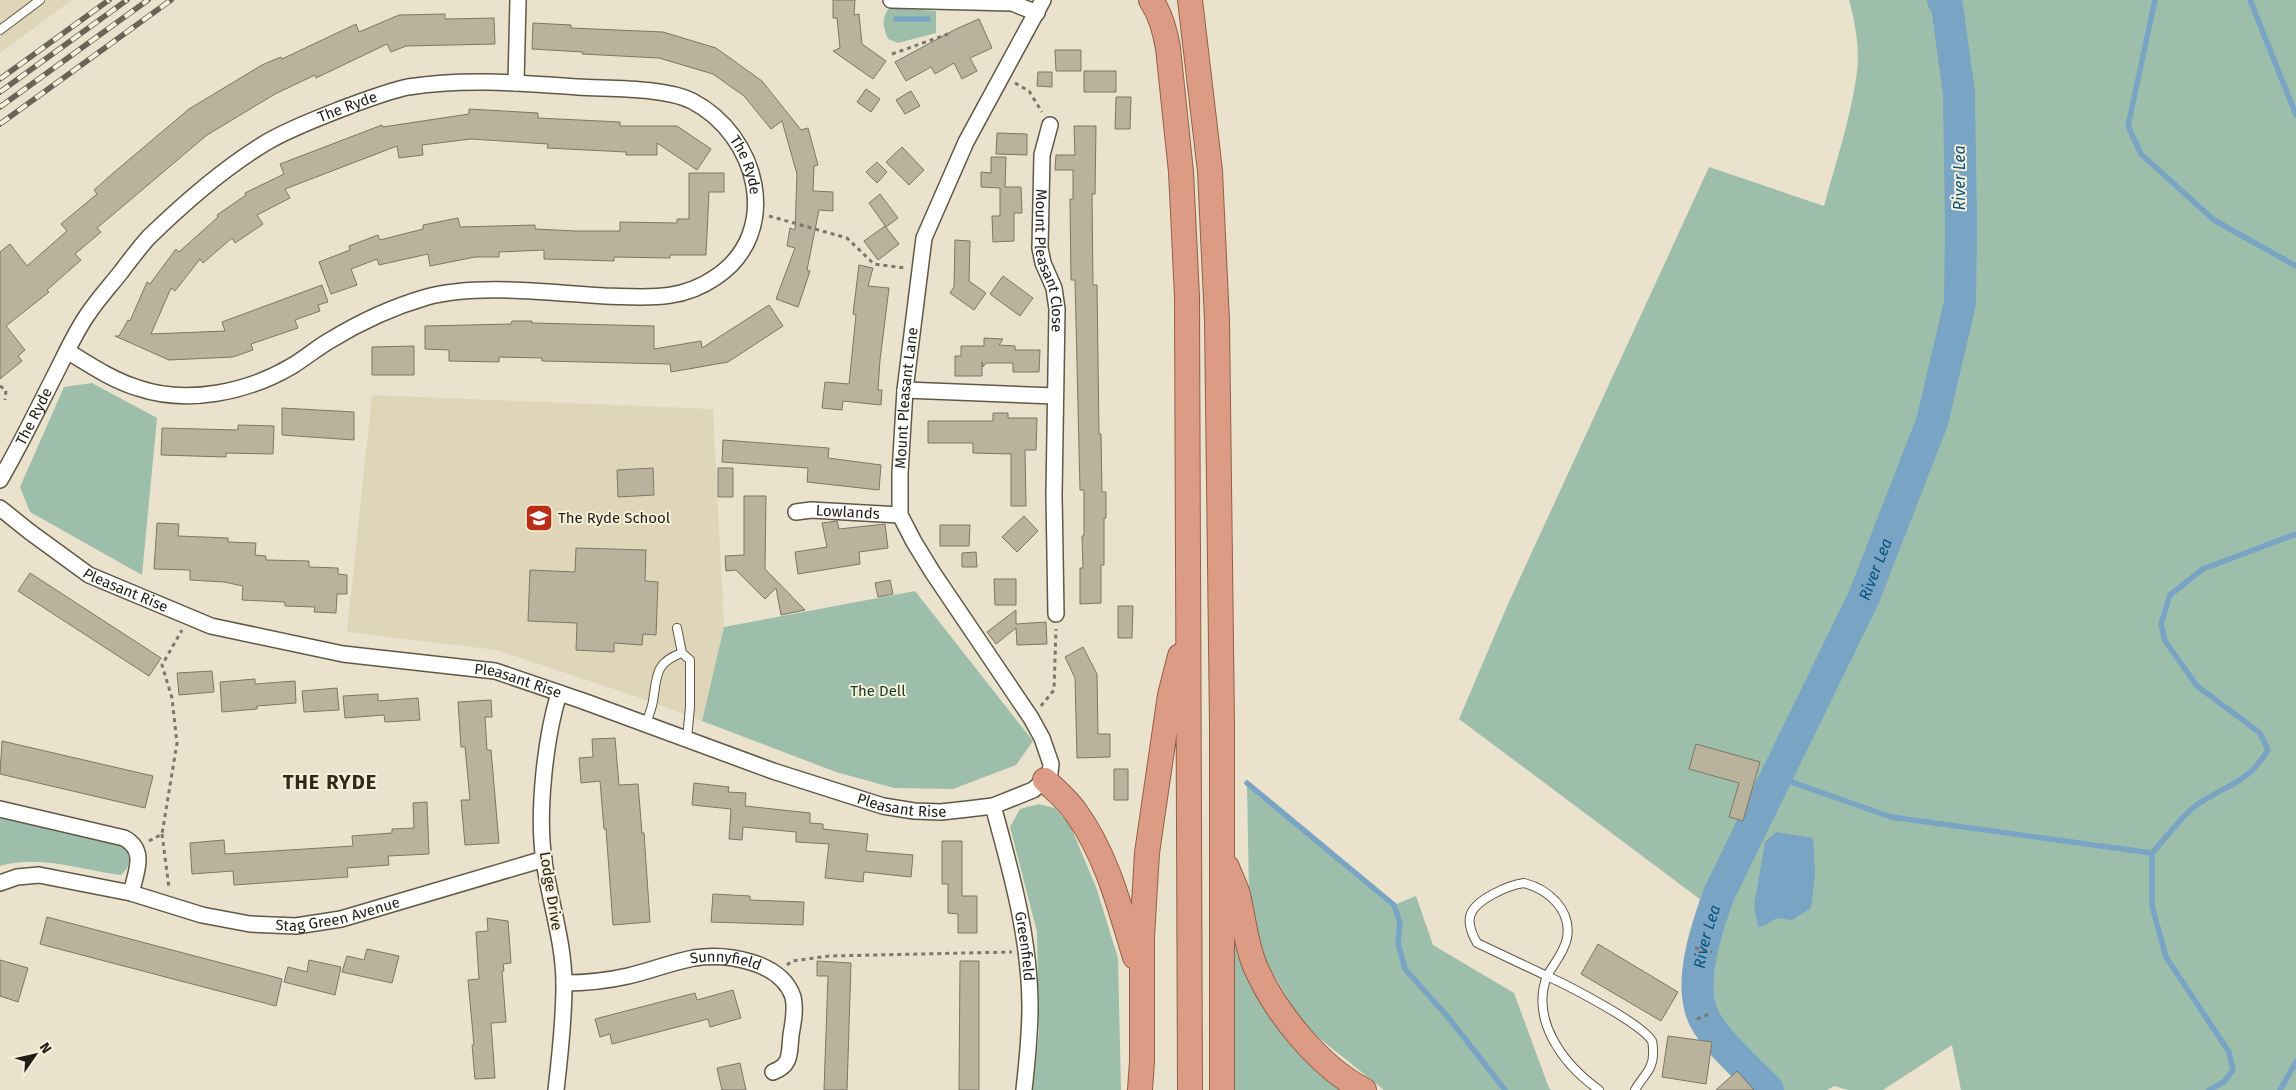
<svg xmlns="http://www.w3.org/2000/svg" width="2296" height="1090" viewBox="0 0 2296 1090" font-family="'Fira Sans',sans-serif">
<rect width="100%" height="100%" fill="#eae2cc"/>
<path fill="#dfd5b9" d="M0 0H72L0 53Z
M372 395 713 409 724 627 702 721 635 696 497 650 347 632Z"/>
<path fill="#9dbeab" d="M1849 0H2296V1090H1961L1952 1045 1883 1090H1848L1834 1086 1827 1090H1775L1731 1039 1711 1013 1705 983 1712 952 1714 931 1738 875 1769 818 1753 803 1705 903 1459 719 1508 604 1709 167 1824 206C1836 162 1851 117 1857 72 1860 48 1855 22 1849 0Z
M889 8 936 11V33L898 43 888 39C883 27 881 19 889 8Z
M92 383 157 418 142 575 30 512 20 487 64 387Z
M915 591 1033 741 1016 765 953 789 894 788 836 772 702 721 724 627Z
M1247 783 1394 905 1416 896 1433 945 1514 993 1549 1088 1552 1090H1384L1304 1026 1263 956 1249 894Z
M1039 804 1055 808 1070 825 1096 887 1118 958 1121 1090H1033L1039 1032 1037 932 1010 827 1020 809Z
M0 816 120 844C131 854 133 864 121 875 82 870 39 854 0 866Z
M1234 937 1258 993 1301 1057 1344 1090H1235Z"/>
<path fill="#79a4c4" d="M1776 832 1813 838 1815 873 1811 908 1792 920 1777 918 1764 926 1758 927 1754 906 1765 842Z"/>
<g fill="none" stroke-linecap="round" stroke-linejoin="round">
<path stroke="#79a4c4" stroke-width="5.5" d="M2155 0 2128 126 2141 154 2214 220 2296 266
M2250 0 2296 115
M896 19H928
M1777 777 1891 817 2152 853
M1247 783 1394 905 1400 923 1398 943 1405 969 1448 1017 1505 1090
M2209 1090 2224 1082 2233 1070 2229 1052 2166 957 2152 906V853C2166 838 2182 815 2198 804 2228 784 2247 784 2268 750L2260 733 2197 686 2165 641 2161 624 2170 595 2203 569 2296 534
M2280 1090 2296 1062"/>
<path stroke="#79a4c4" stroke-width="32" id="s1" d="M1768 1090C1748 1069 1717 1043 1704 1018 1687 984 1707 927 1719 894L1864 597 1932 422 1960 303 1961 226 1959 93 1947 6 1943 0"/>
</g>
<path fill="#b9b29d" stroke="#7d7662" d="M833 0H855L854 15 859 14 862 44 886 61 873 79 833 51 840 48 837 18H833Z
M445 14V19L494 18 495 44 406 46 391 52 387 44 316 78 315 75 275 94 207 135 97 228 101 232 75 254 81 260 47 290 49 292 6 326 25 350 18 356 22 361 0 379V252L10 244 27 266 67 231 61 224 97 194 94 190 112 174 189 109 262 65 281 57 282 59 356 24 359 32 399 15Z
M979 19 992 48 970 58 977 71 962 79 954 63 935 74 931 67 906 81 895 62 956 29Z
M533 23 571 25V28L663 32 716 48 762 81 801 130 808 128 818 165 814 166 813 191 833 192V211L819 210 807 270 810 271 798 307 776 299 795 248 787 246 790 228 795 230 797 174 782 121 771 129 744 96 713 74 659 58 582 54 583 52 532 49Z
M1055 50H1081V71H1056Z
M1084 71H1116V92H1084Z
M1038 72H1052V87L1037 86Z
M866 89 880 99 871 112 857 102Z
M911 91 920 106 905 114 896 100Z
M1116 97H1131L1130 129H1115Z
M469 109 538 113V118L620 122V126H677L711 149 697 170 657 143V155H626V152L547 148 548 144 471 139 422 145 423 155 399 158 397 146 285 189 290 198 257 215 263 224 235 243 232 238 203 263 200 259 175 291 171 288 151 334 225 331 222 322 322 285 328 302 318 305 320 311 295 320 298 328 251 344 253 350 233 357 169 360 115 336H119L128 320 130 321 147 282 150 284 176 249 179 252 218 217 217 215 246 195 245 193 284 174 280 164 382 125 383 127 469 114Z
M1074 126H1096L1095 194H1092L1093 285H1097L1099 434H1101L1102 492H1106V518H1104V565H1101V603L1080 604V568H1083L1082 536H1084V490H1080L1075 280H1071L1070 199H1073V170H1055L1056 155H1075Z
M997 133 1027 134V155L996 154Z
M902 147 924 170 909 185 886 162Z
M991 157H1006L1005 187H1021L1022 213H1014V241L993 242 992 216H1000V188L981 187V172L991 173Z
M877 162 887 172 877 183 866 172Z
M689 173H724V192H709L706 255H670V258L614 257V261L583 260 544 259V250L499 252V257H475L430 266 428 254 379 265 377 259 351 269 357 285 331 294 319 262 350 250 349 246 378 235 380 240 423 229V225L458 218 460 227 535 225V229L575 231H620V222L677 223V219H689Z
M880 194 898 218 886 227 869 203Z
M885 226 899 244 878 260 864 241Z
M955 240 970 241 969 281 986 293 974 310 950 293 954 287Z
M859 265 873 268 868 286 889 288 880 360 878 390H882L881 405 843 401 842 410 822 408 825 382 849 384 856 315 853 314Z
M1003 276 1033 298 1020 316 990 294Z
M769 305 783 326 728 362 671 372 670 364 542 361V358L499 357V362L449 361V350L425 349V326L511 324 512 321H532V323L654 326V349L701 341 702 348Z
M984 338 1003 339 999 345 1015 346V350H1040L1039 372H1013V363H986L983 367 982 362V376H955V356H961V346H984Z
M414 346V375H372V347Z
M282 408 354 412V440L282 435Z
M993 413H1008V418H1037L1036 450H1025L1026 506H1011V454L973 453V443H928V421H993Z
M238 425 274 426 273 454 226 453V457L161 455 162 428 238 430Z
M723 440 829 448 828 458 881 465 879 490 807 482 808 468 722 462Z
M653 468 654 495 618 497 617 470Z
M718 468H733V497H718Z
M744 496H766L765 569 805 610 781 615 776 588 765 599 736 570 726 571 725 556 744 555Z
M1024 516 1038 531 1017 552 1002 537Z
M837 521 839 529 885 524 888 548 859 552 860 564 798 574 795 552 827 547 822 523Z
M157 523 179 524 178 536 228 538V542L256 543 255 555 266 556V560L309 561V567L338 568V574L347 575V594H337L336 613 314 612 315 607 285 606V602L242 600 243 586 224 582 190 580V570L154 569Z
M940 525H970L969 546H940Z
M576 548 646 550 645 581 658 582 656 635 643 634 642 645 614 643V652L576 650 577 623 528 621 530 570 575 572Z
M976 552 977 567H962V553Z
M30 573 161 658 149 676 18 591Z
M994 579H1016V605H995Z
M890 580 893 594 878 597 875 583Z
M1118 606H1133L1132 638H1118Z
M1016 610V624L1046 622 1047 644 1017 645 1016 628 996 644 987 632Z
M1083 647 1097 674 1098 734H1110V757L1077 758 1075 678 1065 657Z
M212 671 214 692 179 695 177 673Z
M255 679V684L295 681 296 703 257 706V709L222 712 220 682Z
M337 688 339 710 304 712 302 691Z
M378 694V701L418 698 420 720 385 722 384 715 345 718 343 696Z
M491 700 492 717H485L487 750H491L499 843 465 845 461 800H470L465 747H461L458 702Z
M615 738 619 785 638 784 642 833H644L650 922 613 925 606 829H604L600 781 581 783 579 758 593 757 592 739Z
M2 741 153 776 145 808 0 774Z
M1696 744 1760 762 1743 821 1729 817 1739 783 1689 769Z
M1114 769H1128V800H1114Z
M694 783 729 787 728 792 746 793 745 806 810 813V823L823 824V829L868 834 866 851 913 855 911 877 864 872 863 882 825 878 829 844 796 842V832L743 827 742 840 729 839 731 809 692 805Z
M427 802 429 854 388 856 389 865 347 868 348 877 234 885 233 871 192 874 190 843 224 840 225 854 353 846 352 836 392 833V829L414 828 413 803Z
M942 841H962V896H977V933H958V914L948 913V884H942Z
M713 894 750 896V900L804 902 803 925 711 922Z
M47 917 282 979 276 1006 40 944Z
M487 918 508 921 511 963 503 964 504 971H502L506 1022 491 1023 495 1078 475 1079 472 1045H474L468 980 479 979 476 932 488 931Z
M1598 944 1678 992 1661 1021 1581 974Z
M367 949 399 956 392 983 342 972 347 956 364 960Z
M0 960 28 968 18 1002 0 996Z
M309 960 341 967 335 995 284 982 288 967 307 972Z
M817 961 851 963 847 1090H824L828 976H817Z
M960 961H979V1090H959Z
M733 990 741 1018 710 1027 708 1019 612 1044 610 1034 600 1037 595 1019 695 993 697 1000Z
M1668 1036 1712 1042 1706 1084 1662 1077Z
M740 1063 746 1090H722L717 1068Z
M1737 1071 1754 1090H1716Z"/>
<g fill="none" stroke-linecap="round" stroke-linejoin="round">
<g stroke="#5f5946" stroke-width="10">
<path id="service" d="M0 30 40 0
M677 628 682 653
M646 724C648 717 652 708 653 701 657 676 655 662 682 653L690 660V707L687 739
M1524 883C1548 889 1572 910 1567 938 1565 951 1553 965 1547 976L1477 943C1473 936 1468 926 1470 917 1473 900 1509 885 1524 883Z
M1599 1090C1564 1065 1530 1021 1547 976 1569 986 1641 1023 1652 1041 1653 1044 1653 1049 1653 1053 1654 1069 1642 1077 1635 1090"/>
</g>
<g stroke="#5f5946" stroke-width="18">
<g id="minor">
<path d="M891 0 1012 3 1037 13"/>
<path d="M516 83 518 0"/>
<path id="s2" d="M1050 125 1042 155 1040 248 1043 263 1054 288 1057 309 1054 495 1056 614"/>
<path d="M905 390 1055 396"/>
<path id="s3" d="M0 480C21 444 39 406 58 369 67 351 76 331 88 314 98 299 110 286 121 272 130 260 139 248 149 237 184 203 225 167 267 142 293 127 321 117 349 106 368 99 389 91 408 87 465 78 521 83 578 87 610 89 664 87 692 101 758 135 783 232 716 277 680 302 646 297 605 296 551 293 478 283 427 297 392 307 360 322 329 341 317 348 305 358 292 366 248 392 188 405 138 388 112 380 90 365 67 351"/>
<path id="s4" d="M0 508 30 532 89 575 211 626 343 654 495 671 583 701 773 771 883 806 914 811 941 812 968 809 993 806 1033 790 1045 780 1050 773 1051 764 1042 738 1031 718 933 573 914 542 900 515V473L905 390 924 238 966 142 1043 0"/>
<path id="s5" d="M796 512 811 510 900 515"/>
<path id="s6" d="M993 806C1011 871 1030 939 1030 1007 1030 1034 1027 1063 1024 1090"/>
<path d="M0 809 124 838C147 850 136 872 131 893"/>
<path id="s7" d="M0 883 17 877 39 875 131 893 202 915 250 924 296 926 341 919 544 859"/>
<path id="s8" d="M564 983C586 983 606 981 628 976 650 971 672 962 694 958 726 953 781 961 793 997 796 1010 793 1023 791 1035 789 1053 792 1065 773 1072"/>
<path d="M556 1090C560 1056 564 1019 564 984 564 943 550 902 544 861 537 813 545 739 559 693"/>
</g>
</g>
<g stroke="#945f49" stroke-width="26">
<path id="trunk" d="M1151 0C1161 15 1165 30 1168 48L1181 172 1187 297 1190 1090
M1190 0 1210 171 1217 321 1222 724V1090
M1045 780C1056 791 1069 801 1077 814 1107 856 1120 908 1135 957
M1227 867C1231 878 1237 888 1239 899 1244 922 1246 944 1255 966 1275 1012 1319 1067 1364 1090
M1140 1090 1142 1061V937L1147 853 1170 695 1180 656"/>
</g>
<path stroke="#7c7869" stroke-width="3" stroke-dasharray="4 4" stroke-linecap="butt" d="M892 54 948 34
M1015 83 1029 91 1042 112
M769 216 847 238 874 264 906 268
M0 386 6 390 5 400
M1041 706 1054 690 1056 629
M162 834 169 888
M149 841 162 834 177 743 172 698 162 665 182 630
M1695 948 1712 952
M787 965 792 961 829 956 1012 952
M1697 1019 1711 1013"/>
<use href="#service" stroke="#fff" stroke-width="8"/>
<use href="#minor" stroke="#fff" stroke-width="15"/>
<use href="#trunk" stroke="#dc9b84" stroke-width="24"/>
<g stroke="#686457" stroke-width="5.5">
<path id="rail" d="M0 79 109 0
M0 92 127 0
M0 107 148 0
M0 124 171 0"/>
</g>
<use href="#rail" stroke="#f7efd9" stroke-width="4" stroke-dasharray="11" stroke-linecap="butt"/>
</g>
<defs>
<g id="school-square" transform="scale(1.4375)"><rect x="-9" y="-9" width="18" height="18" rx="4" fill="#ba2e18" stroke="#f7efd9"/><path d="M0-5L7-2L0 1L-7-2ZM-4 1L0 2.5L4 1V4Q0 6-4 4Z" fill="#fff"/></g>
</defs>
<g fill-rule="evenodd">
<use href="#school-square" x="539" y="518"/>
</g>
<g text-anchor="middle" stroke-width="4" stroke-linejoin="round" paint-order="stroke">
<g font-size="15" fill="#1f1d15" stroke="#f7efd9">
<text dy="5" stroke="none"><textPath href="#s3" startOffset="526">The Ryde</textPath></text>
<text dy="5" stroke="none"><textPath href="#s3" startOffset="962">The Ryde</textPath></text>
<text dy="5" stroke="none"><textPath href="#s2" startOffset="138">Mount Pleasant Close</textPath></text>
<text dy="5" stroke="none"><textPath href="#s4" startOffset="1539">Mount Pleasant Lane</textPath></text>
<text dy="5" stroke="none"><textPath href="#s3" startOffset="72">The Ryde</textPath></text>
<text dy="5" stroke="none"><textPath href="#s5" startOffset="52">Lowlands</textPath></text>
<text dy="5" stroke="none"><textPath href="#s4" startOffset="151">Pleasant Rise</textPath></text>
<text dy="5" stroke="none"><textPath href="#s4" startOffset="556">Pleasant Rise</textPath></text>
<text dy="5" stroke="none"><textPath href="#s4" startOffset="961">Pleasant Rise</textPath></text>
<text transform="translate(551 891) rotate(81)" y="5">Lodge Drive</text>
<text dy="5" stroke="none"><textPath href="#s7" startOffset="346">Stag Green Avenue</textPath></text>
<text dy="5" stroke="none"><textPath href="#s6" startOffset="144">Greenfield</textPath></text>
<text dy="5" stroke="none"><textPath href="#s8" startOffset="165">Sunnyfield</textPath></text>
</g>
<g font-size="15" fill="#1f1d15" stroke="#f7efd9" text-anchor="start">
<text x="558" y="523">The Ryde School</text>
</g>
<g font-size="15" fill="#113b28" stroke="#f7efd9">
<text x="878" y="696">The Dell</text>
</g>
<g font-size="16" font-style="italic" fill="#07547f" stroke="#f7efd9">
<text transform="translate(1959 178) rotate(-90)" y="6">River Lea</text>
<text dy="6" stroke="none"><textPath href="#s1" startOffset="585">River Lea</textPath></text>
<text dy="6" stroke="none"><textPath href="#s1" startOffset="180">River Lea</textPath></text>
</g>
<g font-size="20" font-weight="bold" letter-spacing="1" fill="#2f2918" stroke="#f7efd9">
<text x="330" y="789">THE RYDE</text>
</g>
</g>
<g transform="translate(35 1055) rotate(56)" stroke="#f7efd9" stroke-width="4" paint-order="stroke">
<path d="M0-4L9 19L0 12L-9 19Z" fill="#1f1d15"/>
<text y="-8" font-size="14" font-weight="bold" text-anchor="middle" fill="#1f1d15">N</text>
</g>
</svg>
